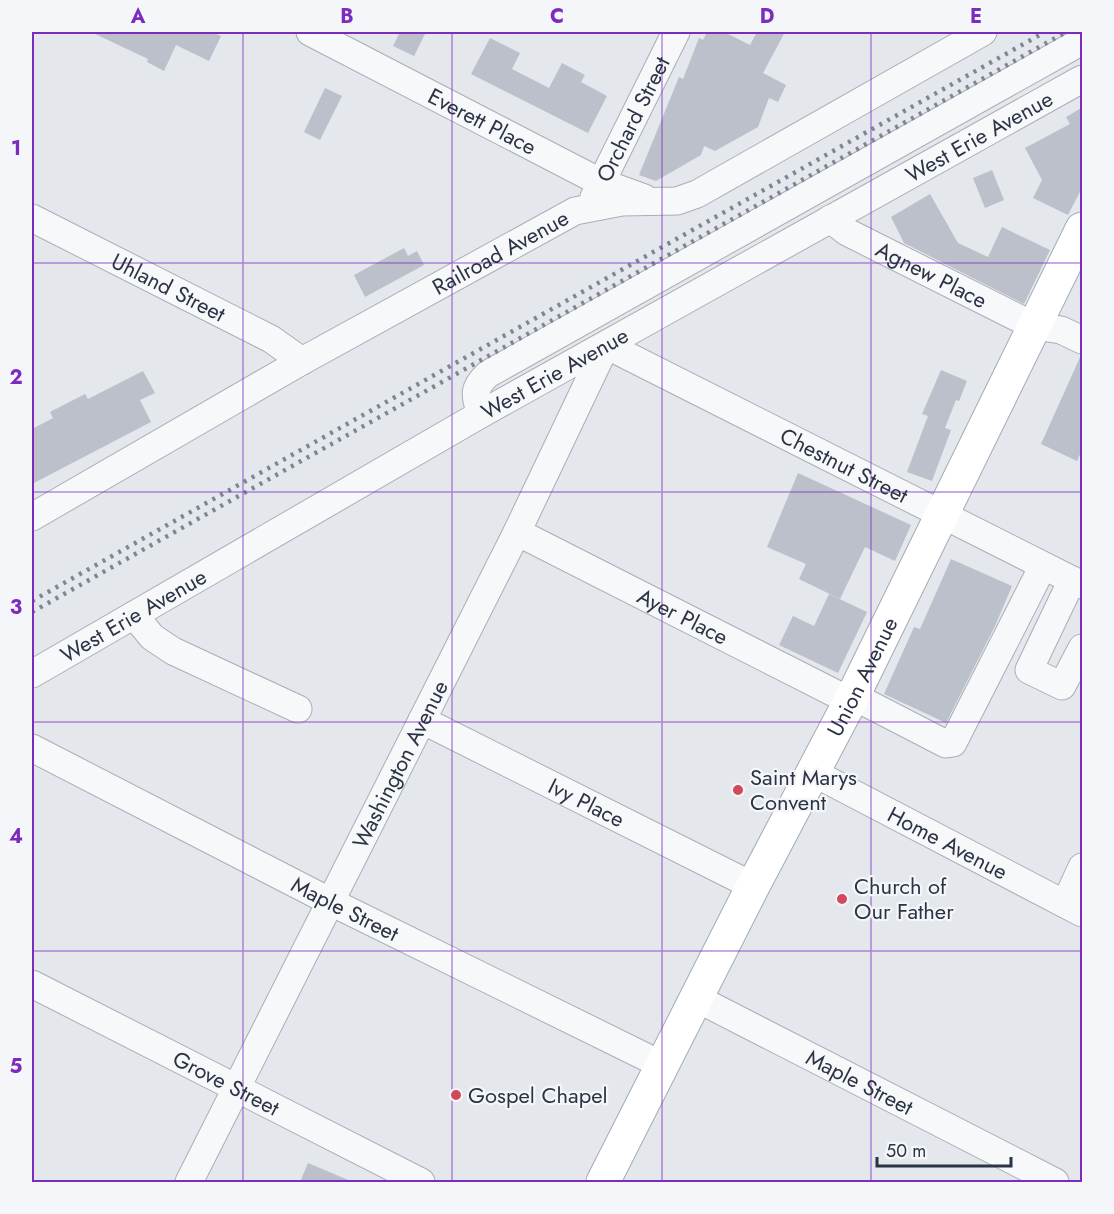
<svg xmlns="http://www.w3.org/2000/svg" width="1114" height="1214" viewBox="0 0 1114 1214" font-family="Jost,sans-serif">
<rect width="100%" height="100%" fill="#e4e7ec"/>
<path fill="#bbc0ca" d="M91 32H212L221 36 209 61 176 45 164 71 147 62 148 59Z
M400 32H426L414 56 393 46Z
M707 32H724L750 45 757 32H785L763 73 786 85 778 102 769 98 758 127 715 151 704 146 701 155 656 181 639 175 679 77 683 79 699 38 703 40Z
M490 38 520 53 512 69 549 88 562 63 585 75 581 82 607 96 588 133 471 74Z
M325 88 342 96 320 140 304 132Z
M1083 107V186L1068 215 1033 198 1042 180 1025 148 1070 124 1066 117Z
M992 170 1004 200 985 208 973 178Z
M930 194 958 243 988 257 1002 227 1050 250 1024 304 904 243 891 217Z
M404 248 408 256 417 251 424 265 365 297 354 275Z
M1081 355 1083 448 1077 461 1041 444Z
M941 370 967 381 959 401 956 400 945 428 951 430 932 481 907 472 928 416 922 414Z
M143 371 155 393 140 400 151 422 32 484V429L53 418 50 412 85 394 88 399Z
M798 473 911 525 895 561 865 547 840 599 799 579 806 564 767 547Z
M951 559 1012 586 995 626 946 723 884 694 914 627 920 629Z
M829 594 867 612 838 673 779 645 793 616 814 626Z
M308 1163 353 1182H300Z"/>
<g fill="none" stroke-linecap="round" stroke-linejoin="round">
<g stroke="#a9aeb7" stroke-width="29">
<g id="minor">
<path id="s1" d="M310 32 600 182 644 198"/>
<path id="s2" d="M594 197 676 32"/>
<path id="s3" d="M32 218 271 339 302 361"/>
<path id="s4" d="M830 219 847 232 1034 326 1061 330 1082 340"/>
<path d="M481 414C475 395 472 389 488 374L1082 41"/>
<path id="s5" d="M32 517 302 361 575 211 622 202 677 201 697 194 983 32"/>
<path id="s6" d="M517 532 850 701"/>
<path d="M1072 580 1029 670 1062 686 1082 648"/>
<path d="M134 615 152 637 173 651 298 709"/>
<path id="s7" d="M32 674 481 414 1082 79"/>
<path d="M853 696 946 744 953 743 1043 566"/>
<path id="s8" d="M422 720 753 886"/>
<path id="s9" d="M32 748 331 902 662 1065"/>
<path id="s10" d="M812 772 1082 913"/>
<path d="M1065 904 1082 867"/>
<path id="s11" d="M32 984 421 1182"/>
<path id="s12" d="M696 998 1055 1182"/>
<path id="s13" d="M189 1182 517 532 606 345 1082 585"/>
</g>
</g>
<g stroke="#a3abb8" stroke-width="35">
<g id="major">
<path id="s14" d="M603 1182 753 886 853 696 1082 229"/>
</g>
</g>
<use href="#minor" stroke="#f7f8fa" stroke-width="27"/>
<use href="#major" stroke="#fff" stroke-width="33"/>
<path stroke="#7d8696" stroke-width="4.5" stroke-dasharray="3 6" stroke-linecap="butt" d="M32 601 1045 32
M32 612 1066 32"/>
</g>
<path fill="none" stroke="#7b2cbf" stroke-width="1.5" stroke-opacity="0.55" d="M243 32V1182M452 32V1182M662 32V1182M871 32V1182M32 263H1082M32 492H1082M32 722H1082M32 951H1082"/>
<g fill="#d1495b" stroke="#f4f6f9" stroke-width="2">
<circle cx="738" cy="790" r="6"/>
<circle cx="842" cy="899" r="6"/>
<circle cx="456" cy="1095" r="6"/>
</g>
<g text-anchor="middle" stroke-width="4.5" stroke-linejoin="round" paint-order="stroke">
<g font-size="22" fill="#2b3445" stroke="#f4f6f9">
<text dy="8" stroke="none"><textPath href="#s2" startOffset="87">Orchard Street</textPath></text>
<text dy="8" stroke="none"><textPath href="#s1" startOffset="194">Everett Place</textPath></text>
<text dy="8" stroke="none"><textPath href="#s7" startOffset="1089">West Erie Avenue</textPath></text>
<text dy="8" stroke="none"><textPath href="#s5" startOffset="538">Railroad Avenue</textPath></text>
<text dy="8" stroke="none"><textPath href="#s4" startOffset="116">Agnew Place</textPath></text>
<text dy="8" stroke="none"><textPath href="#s3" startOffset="153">Uhland Street</textPath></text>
<text dy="8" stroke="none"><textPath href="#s7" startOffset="603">West Erie Avenue</textPath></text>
<text dy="8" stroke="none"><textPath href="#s13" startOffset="1202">Chestnut Street</textPath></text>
<text dy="8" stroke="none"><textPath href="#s7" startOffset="117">West Erie Avenue</textPath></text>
<text dy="8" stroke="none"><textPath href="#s6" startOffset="186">Ayer Place</textPath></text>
<text dy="8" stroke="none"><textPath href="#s14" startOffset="568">Union Avenue</textPath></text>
<text dy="8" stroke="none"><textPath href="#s13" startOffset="468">Washington Avenue</textPath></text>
<text dy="8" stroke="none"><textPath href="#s8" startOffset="184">Ivy Place</textPath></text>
<text dy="8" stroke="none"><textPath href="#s10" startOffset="153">Home Avenue</textPath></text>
<text dy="8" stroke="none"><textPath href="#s9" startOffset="352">Maple Street</textPath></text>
<text dy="8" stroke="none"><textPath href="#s12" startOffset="184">Maple Street</textPath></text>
<text dy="8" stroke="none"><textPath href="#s11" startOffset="218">Grove Street</textPath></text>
</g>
<g font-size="22" fill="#2b3445" stroke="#f4f6f9" text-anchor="start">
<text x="750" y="785">Saint Marys<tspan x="750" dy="25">Convent</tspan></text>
<text x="854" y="894">Church of<tspan x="854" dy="25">Our Father</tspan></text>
<text x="468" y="1103">Gospel Chapel</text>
</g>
</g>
<rect width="1114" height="1214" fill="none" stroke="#f4f6f9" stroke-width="66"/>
<path d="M877 1157v9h134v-9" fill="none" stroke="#2b3445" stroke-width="3"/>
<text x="886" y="1157" font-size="18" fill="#2b3445" stroke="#f4f6f9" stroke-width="4.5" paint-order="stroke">50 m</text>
<rect x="33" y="33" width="1048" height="1148" fill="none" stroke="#7b2cbf" stroke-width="2"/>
<g font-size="20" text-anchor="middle" font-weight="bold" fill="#7b2cbf">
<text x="138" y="23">A</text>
<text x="347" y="23">B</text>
<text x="557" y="23">C</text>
<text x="767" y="23">D</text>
<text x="976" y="23">E</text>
<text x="16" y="155">1</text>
<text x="16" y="384">2</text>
<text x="16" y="614">3</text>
<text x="16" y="843">4</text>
<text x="16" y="1073">5</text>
</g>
</svg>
